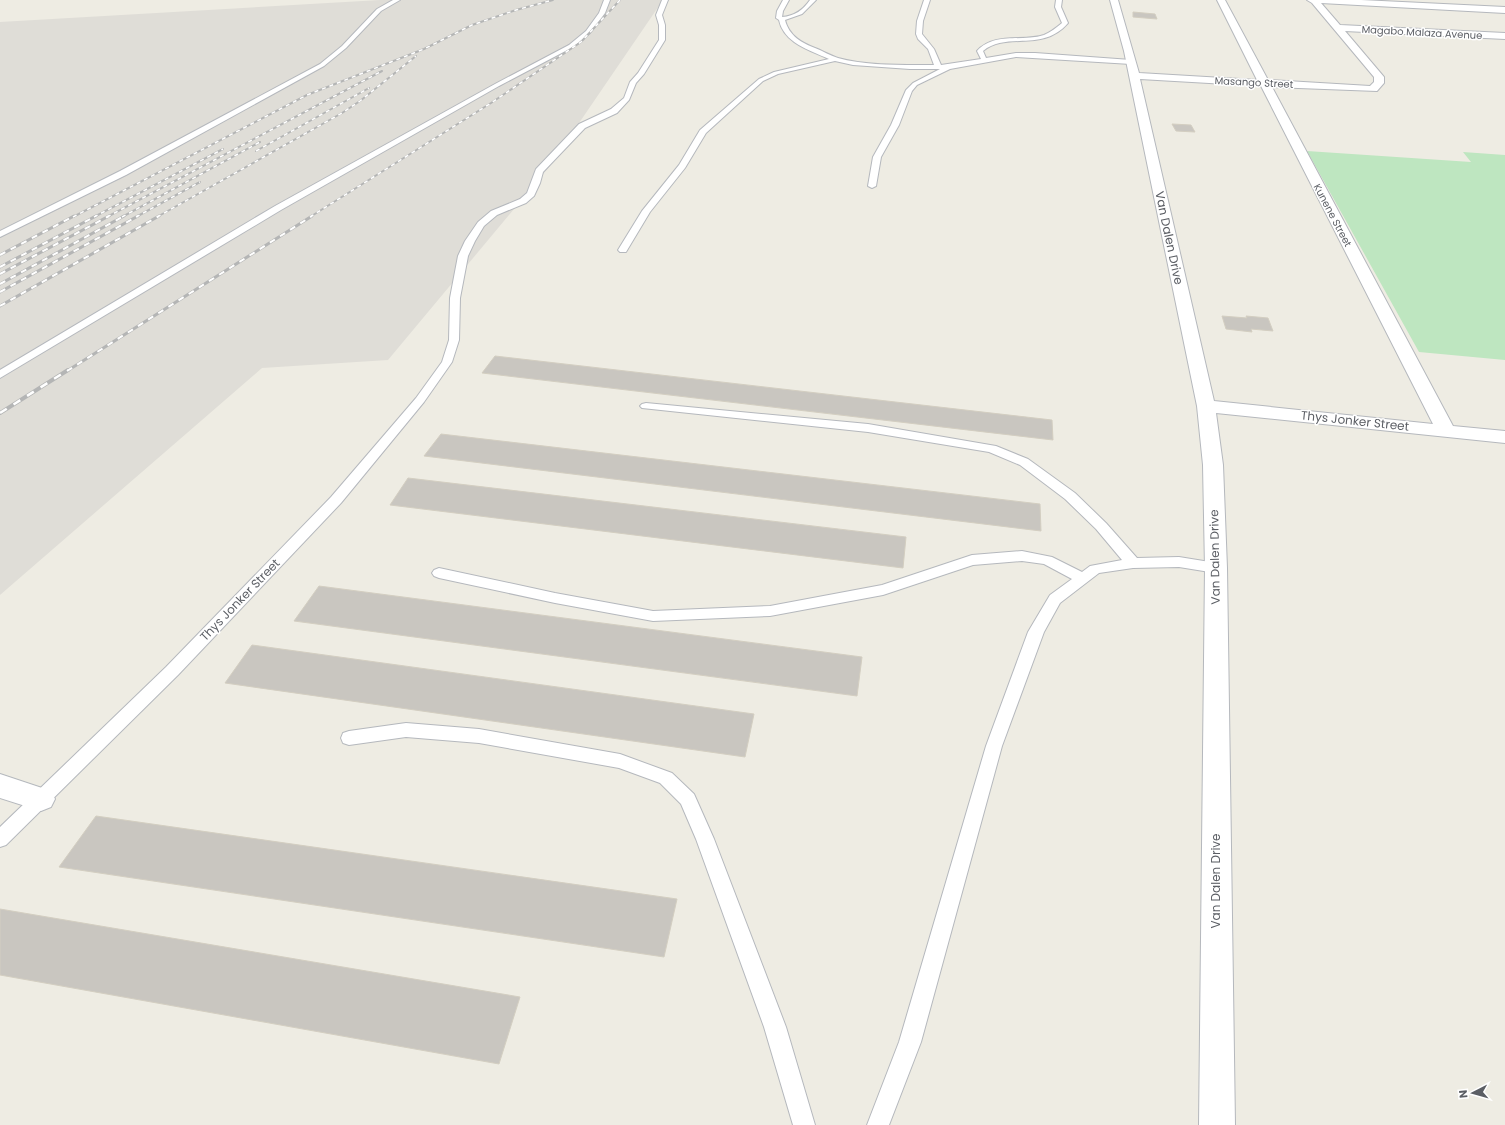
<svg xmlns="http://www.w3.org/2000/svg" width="1505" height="1125" viewBox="0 0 1505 1125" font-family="Poppins,sans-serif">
<rect width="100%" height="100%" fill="#eeece3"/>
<path fill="#dfddd7" d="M380 0H663L549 167 388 360 262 368 0 595V22Z"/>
<path fill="#bee6c0" d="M1307 151 1471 162 1463 152 1505 155V360L1419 352Z"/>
<path fill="#c9c6c0" stroke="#d3cec1" d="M1133 12 1155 14 1157 19 1133 17Z
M1172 124 1191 125 1195 132 1176 131Z
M1222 316 1247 318 1246 316 1268 318 1273 331 1251 329 1252 332 1226 329Z
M495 356 1052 420 1053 440 482 373Z
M441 434 1040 504 1041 531 424 456Z
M408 478 906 537 903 568 390 505Z
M319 586 862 657 857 696 294 621Z
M252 645 754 714 745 757 225 683Z
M96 816 677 899 664 957 59 867Z
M0 909 520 997 499 1064 0 975Z"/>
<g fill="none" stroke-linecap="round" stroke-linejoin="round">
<g stroke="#b5b8bd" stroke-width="2">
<path id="lane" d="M393 0H400L381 11 346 48 324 66 126 175 0 237V231L120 171 320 64 342 46 377 9Z
M604 0H610L605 13 590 33 573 47 499 86 281 210 0 378V370L275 206 495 84 569 45 586 31 599 13Z
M662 0H668L662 15 665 25V40L644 74 636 83 629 100 617 113 585 128 543 172 540 183 534 196 526 203 497 215 484 226 475 241 468 256 460 298 459 340 452 362 424 402 341 503 178 675 6 845 0 847V827L166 667 331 497 416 398 442 362 449 340 450 298 458 256 465 241 478 222 491 211 520 199 527 193 536 169 579 124 611 109 624 98 630 82 638 73 659 40V25L656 15Z
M783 0H789L783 11 782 17C795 16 803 10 810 0H816L802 14 785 20C789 36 802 43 815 48 823 51 831 56 838 58 867 66 904 65 934 65L928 49 918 39 916 34 917 21 924 0H930L923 21 922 34 934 49 941 65 981 59 977 51C994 32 1022 42 1044 35 1051 32 1056 28 1062 23L1055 7 1056 0H1062L1061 7 1068 23C1042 53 1007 31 983 51L986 58 1016 53H1035L1131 60 1134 62 1131 64 1016 57 950 69 917 85 912 91 899 125 881 157 876 186 872 188 868 186 873 157 891 125 906 90 913 83 940 69H910L853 65 835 61 778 74 763 81 706 133 685 168 650 212 626 252H620L618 250 642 211 679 165 700 130 759 79 774 72 829 59C809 50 784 43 779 20L776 18 777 11Z
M646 403 868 424 996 446 1028 459 1075 493 1106 523 1137 558 1179 557 1216 563 1221 565 1223 568 1221 571 1216 573 1179 567 1133 568 1099 573 1060 603 1044 632 1002 746 921 1042 889 1125H867L899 1042 986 746 1028 632 1050 595 1072 579 1044 564 1022 561 973 565 883 595 770 616 653 621 555 603 439 578 434 576 432 573 434 570 439 568 555 593 653 611 770 606 882 585 972 555 1022 551 1052 557 1082 572 1090 566 1122 560 1096 529 1065 499 1020 465 989 452 868 432 642 408 640 406 642 404Z
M406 723 479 729 620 754 672 773 694 794 714 839 786 1027 815 1125H793L764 1027 696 839 681 804 660 783 619 768 479 743 406 737 349 745 343 743 341 738 343 733 349 731Z"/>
</g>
<g stroke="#b5b8bd" stroke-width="2">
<path id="street" d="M1110 0H1118L1139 73 1257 80 1217 0H1225L1268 80 1370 86 1374 82V77L1312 3 1307 0H1361L1505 7V13L1321 3 1340 25 1505 33V39L1345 31 1384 77V83L1377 91 1272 87 1453 426 1505 431V443L1216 413 1223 465 1227 568 1235 1125H1199L1205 568 1203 465 1197 406 1124 51ZM1140 79 1261 86 1433 424 1214 401Z
M0 774 51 791 55 799 51 807 41 811 0 798Z"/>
</g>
<use href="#lane" fill="#fff" fill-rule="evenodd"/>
<use href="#street" fill="#fff" fill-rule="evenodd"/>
<g stroke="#b4b5b5" stroke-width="2">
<path id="rail-far2" d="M256 151 369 88
M73 217 307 95 424 49 472 25 516 10 553 0
M94 217 223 149
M107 217 382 71
M122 217 260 142
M136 217 200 182
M157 217 342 113 360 101 416 56
M310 217 491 103 581 42 620 0"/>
</g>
<g stroke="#b4b5b5" stroke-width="3">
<path id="rail-far1" d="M0 255 74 216
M0 267 96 216
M0 274 109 216
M0 284 124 216
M0 292 138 216
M0 306 159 216
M67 371 312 216"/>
</g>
<g stroke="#b4b5b5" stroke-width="4">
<path id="rail" d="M0 413 68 370"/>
</g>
<use href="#rail-far2" stroke="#fff" stroke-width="1.5" stroke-dasharray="4" stroke-linecap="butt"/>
<use href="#rail-far1" stroke="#fff" stroke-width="2" stroke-dasharray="6" stroke-linecap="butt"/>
<use href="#rail" stroke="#fff" stroke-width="2.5" stroke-dasharray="8" stroke-linecap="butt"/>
</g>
<g text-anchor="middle" stroke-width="3" stroke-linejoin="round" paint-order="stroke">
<g font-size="10" fill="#5b5e64" stroke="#fff">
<text transform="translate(1422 32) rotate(3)" y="4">Magabo Malaza Avenue</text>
<text transform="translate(1254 82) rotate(3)" y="4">Masango Street</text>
<text transform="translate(1333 215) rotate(62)" y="4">Kunene Street</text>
</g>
<g font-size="12" fill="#5b5e64" stroke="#fff">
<text transform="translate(1169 238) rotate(78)" y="4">Van Dalen Drive</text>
<text transform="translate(1355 421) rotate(6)" y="4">Thys Jonker Street</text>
<text transform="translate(1215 557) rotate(-91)" y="4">Van Dalen Drive</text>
<text transform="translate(240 600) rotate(-46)" y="4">Thys Jonker Street</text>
<text transform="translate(1216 881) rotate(-90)" y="4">Van Dalen Drive</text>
</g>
</g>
<g transform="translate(1473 1093) rotate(264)" stroke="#ffffff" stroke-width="3" paint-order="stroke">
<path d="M0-3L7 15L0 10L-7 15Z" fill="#5b5e64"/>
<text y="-6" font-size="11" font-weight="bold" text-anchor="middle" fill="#5b5e64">N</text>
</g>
</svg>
